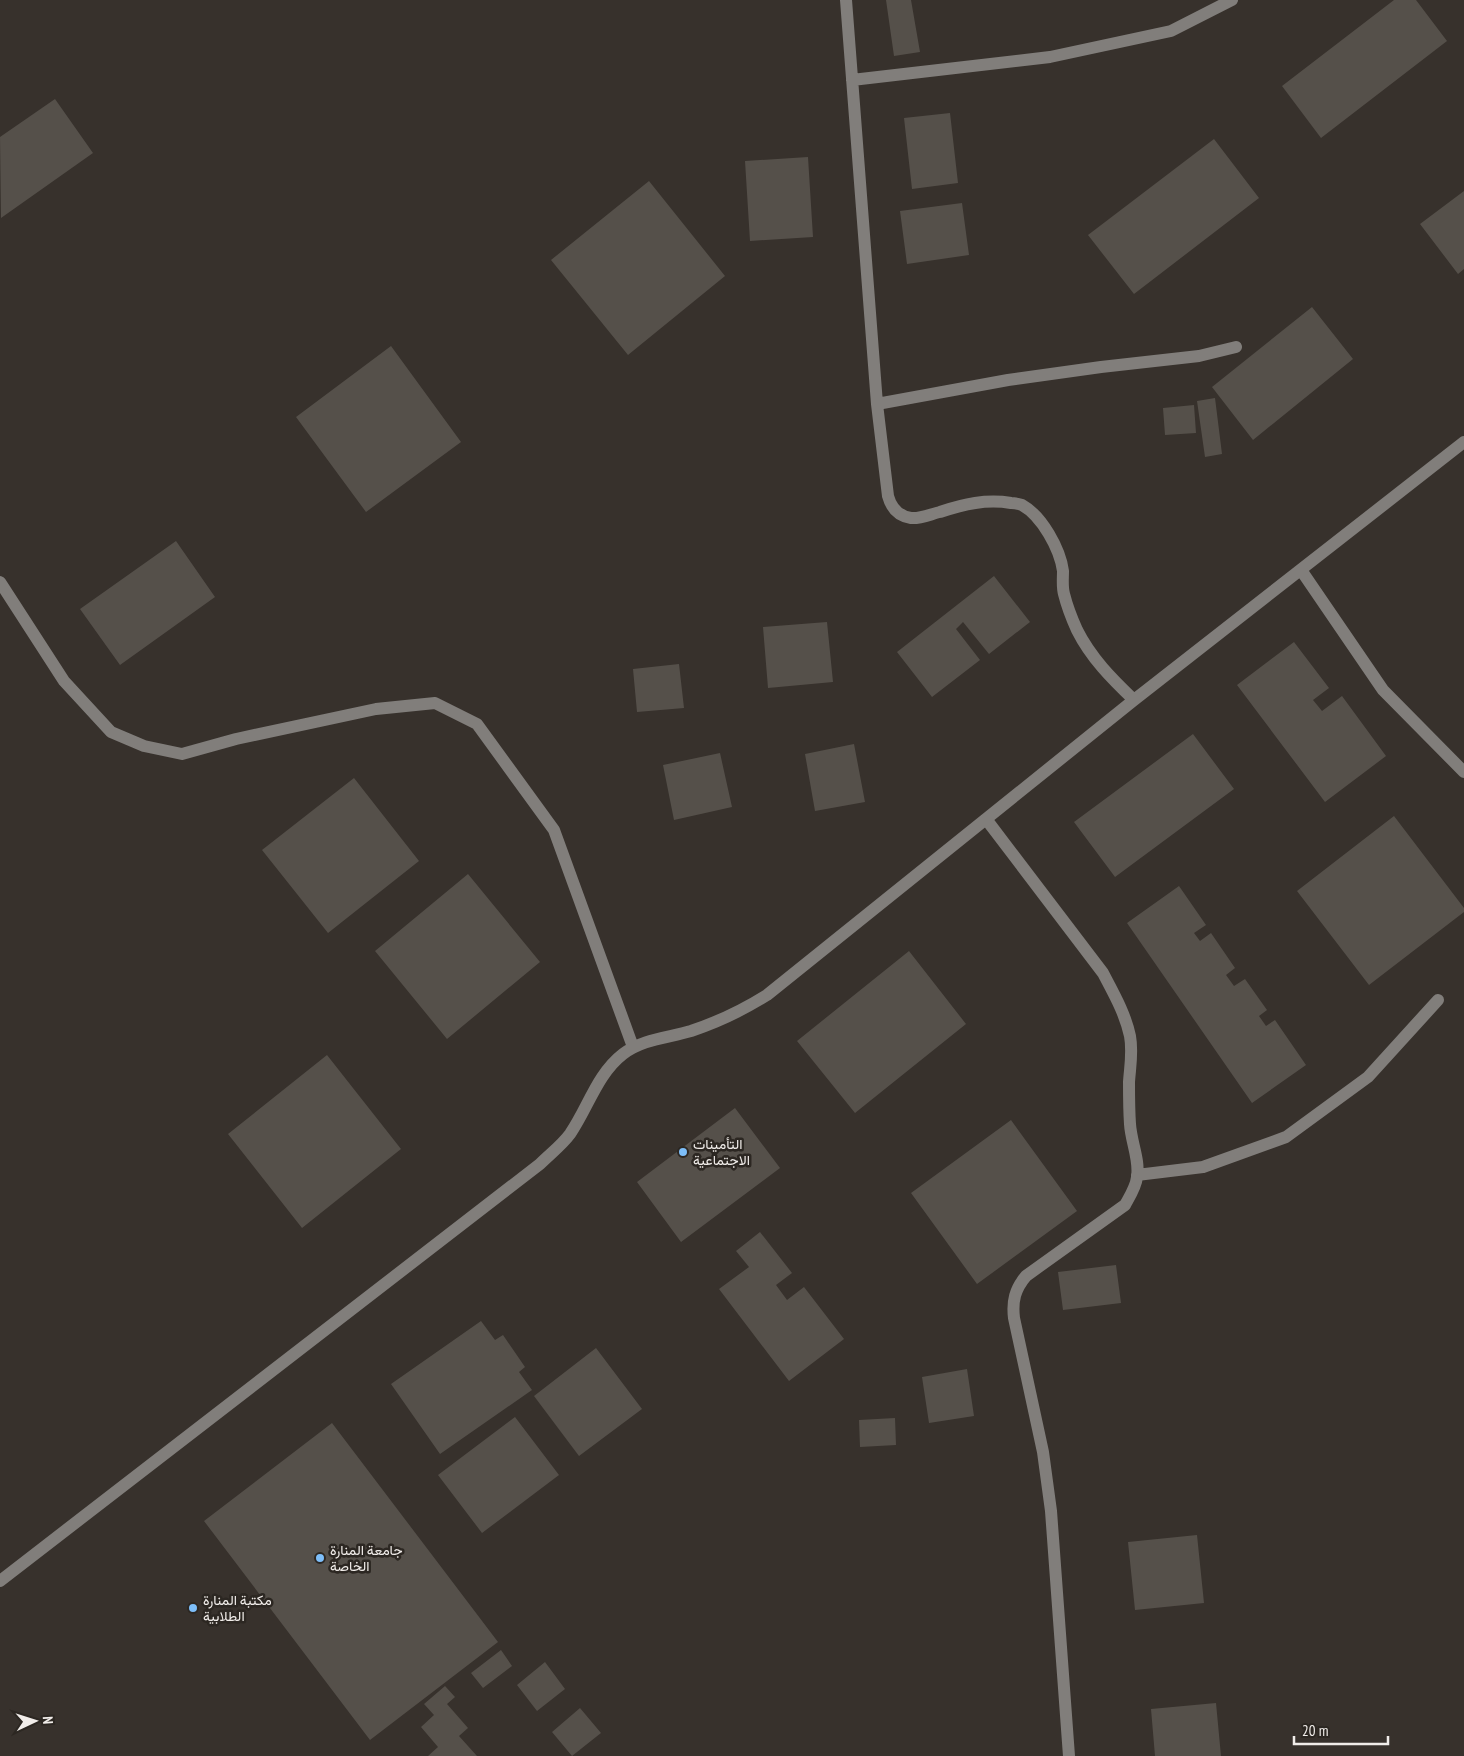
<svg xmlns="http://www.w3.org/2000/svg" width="1464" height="1756" viewBox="0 0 1464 1756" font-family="'PT Sans Narrow',Vazirmatn,sans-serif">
<rect width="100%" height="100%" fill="#37312c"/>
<path fill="#55504a" d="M886 0H911L920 52 894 56Z
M1394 0H1416L1447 41 1321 138 1282 86Z
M55 99 93 153 1 218 0 137Z
M950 113 958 183 912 189 904 118Z
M1214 139 1259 198 1134 294 1088 235Z
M808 157 813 237 750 241 745 161Z
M649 181 725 276 628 355 551 260Z
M1464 191V269L1458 274 1420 224Z
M962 203 969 255 907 264 900 211Z
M1312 307 1353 359 1253 440 1212 387Z
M391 346 461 442 366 512 296 417Z
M1215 398 1222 454 1205 457 1197 401Z
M1194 405 1196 433 1165 435 1163 408Z
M176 541 215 597 120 665 80 609Z
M994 576 1030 622 989 654 963 622 956 629 980 660 932 697 897 652Z
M827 622 833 682 768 688 763 627Z
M1294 642 1329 688 1313 700 1322 711 1342 696 1386 756 1325 802 1237 685Z
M679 664 684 708 637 712 633 669Z
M1193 734 1234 789 1115 877 1074 822Z
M854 744 865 802 815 811 805 754Z
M720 753 732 807 674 820 663 765Z
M354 778 419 861 328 933 262 850Z
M1394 816 1464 908V912L1369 985 1297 891Z
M468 874 540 962 447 1039 375 951Z
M1179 886 1206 925 1194 933 1200 941 1211 933 1235 968 1226 975 1234 986 1245 979 1267 1010 1259 1016 1266 1026 1275 1020 1306 1065 1252 1103 1127 923Z
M909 951 966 1024 855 1113 797 1041Z
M327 1055 401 1149 302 1228 228 1134Z
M735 1108 780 1168 681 1242 637 1182Z
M1011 1120 1077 1211 977 1284 911 1193Z
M760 1232 792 1273 776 1285 787 1300 804 1287 844 1339 789 1381 719 1289 749 1267 736 1251Z
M1116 1265 1121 1303 1063 1310 1058 1272Z
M481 1321 495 1340 503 1335 525 1367 519 1372 532 1390 440 1454 391 1384Z
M596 1348 642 1409 579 1456 534 1396Z
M967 1369 974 1416 929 1423 922 1377Z
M515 1417 559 1475 482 1533 438 1475Z
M895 1418 896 1445 860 1447 859 1420Z
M332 1423 498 1642 370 1740 204 1521Z
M1197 1535 1204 1603 1135 1610 1128 1542Z
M501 1650 512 1666 483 1688 471 1673Z
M545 1662 565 1689 537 1711 517 1685Z
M445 1686 455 1697 447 1704 468 1728 459 1736 477 1756H428L438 1747 421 1727 434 1715 424 1704Z
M1216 1703 1221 1756H1155L1151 1709Z
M580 1708 601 1733 572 1756 552 1732Z"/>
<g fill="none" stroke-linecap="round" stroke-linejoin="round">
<path stroke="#817e7b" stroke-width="12" d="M846 0 877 404 888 496C891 507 898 516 911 518 920 519 931 514 940 512 964 504 986 499 1011 503 1014 503 1019 504 1022 505 1042 516 1060 549 1063 571 1063 579 1062 587 1064 594 1067 606 1072 619 1077 630 1091 658 1112 679 1134 700
M852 80 1050 57 1171 31 1232 0
M877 404 1008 380 1101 367 1199 356 1236 347
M1301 570 1383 690 1464 772
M0 582 64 681 111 732 144 746 182 754 236 739 376 709 435 703 477 724 554 830 633 1047
M986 819 1103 973C1114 994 1125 1013 1130 1036 1133 1052 1130 1067 1129 1082 1129 1096 1129 1110 1130 1124 1131 1142 1140 1160 1137 1177 1136 1187 1130 1196 1125 1205L1026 1276C1015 1289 1012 1301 1014 1318L1043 1452 1051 1511 1069 1756
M1137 1175 1203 1167 1286 1137 1368 1077 1438 1000
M0 1581 540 1164C550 1154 562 1145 570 1134 588 1108 597 1074 623 1054 643 1039 667 1038 691 1031 718 1022 743 1010 767 995L1134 700 1464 442"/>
</g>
<g fill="#7dbef9" stroke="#2c2722" stroke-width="2">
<circle cx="683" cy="1152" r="5"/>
<circle cx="320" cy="1558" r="5"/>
<circle cx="193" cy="1608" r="5"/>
</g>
<g text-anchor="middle" stroke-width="5" stroke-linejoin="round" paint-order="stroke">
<g font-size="14" fill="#f1edea" stroke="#2c2722" text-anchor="start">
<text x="693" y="1149">التأمينات<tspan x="693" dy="16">الاجتماعية</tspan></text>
<text x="330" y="1555">جامعة المنارة<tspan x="330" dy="16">الخاصة</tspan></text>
<text x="203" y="1605">مكتبة المنارة<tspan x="203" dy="16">الطلابية</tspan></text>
</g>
</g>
<g transform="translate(35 1721) rotate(86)" stroke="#2c2722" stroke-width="4" paint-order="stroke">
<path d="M0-4L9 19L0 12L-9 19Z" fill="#f1edea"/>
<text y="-8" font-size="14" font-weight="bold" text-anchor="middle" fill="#f1edea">N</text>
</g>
<path d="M1294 1736v8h94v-8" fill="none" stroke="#f1edea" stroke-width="2.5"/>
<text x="1302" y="1736" font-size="15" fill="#f1edea" stroke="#2c2722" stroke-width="4" paint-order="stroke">20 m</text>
</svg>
